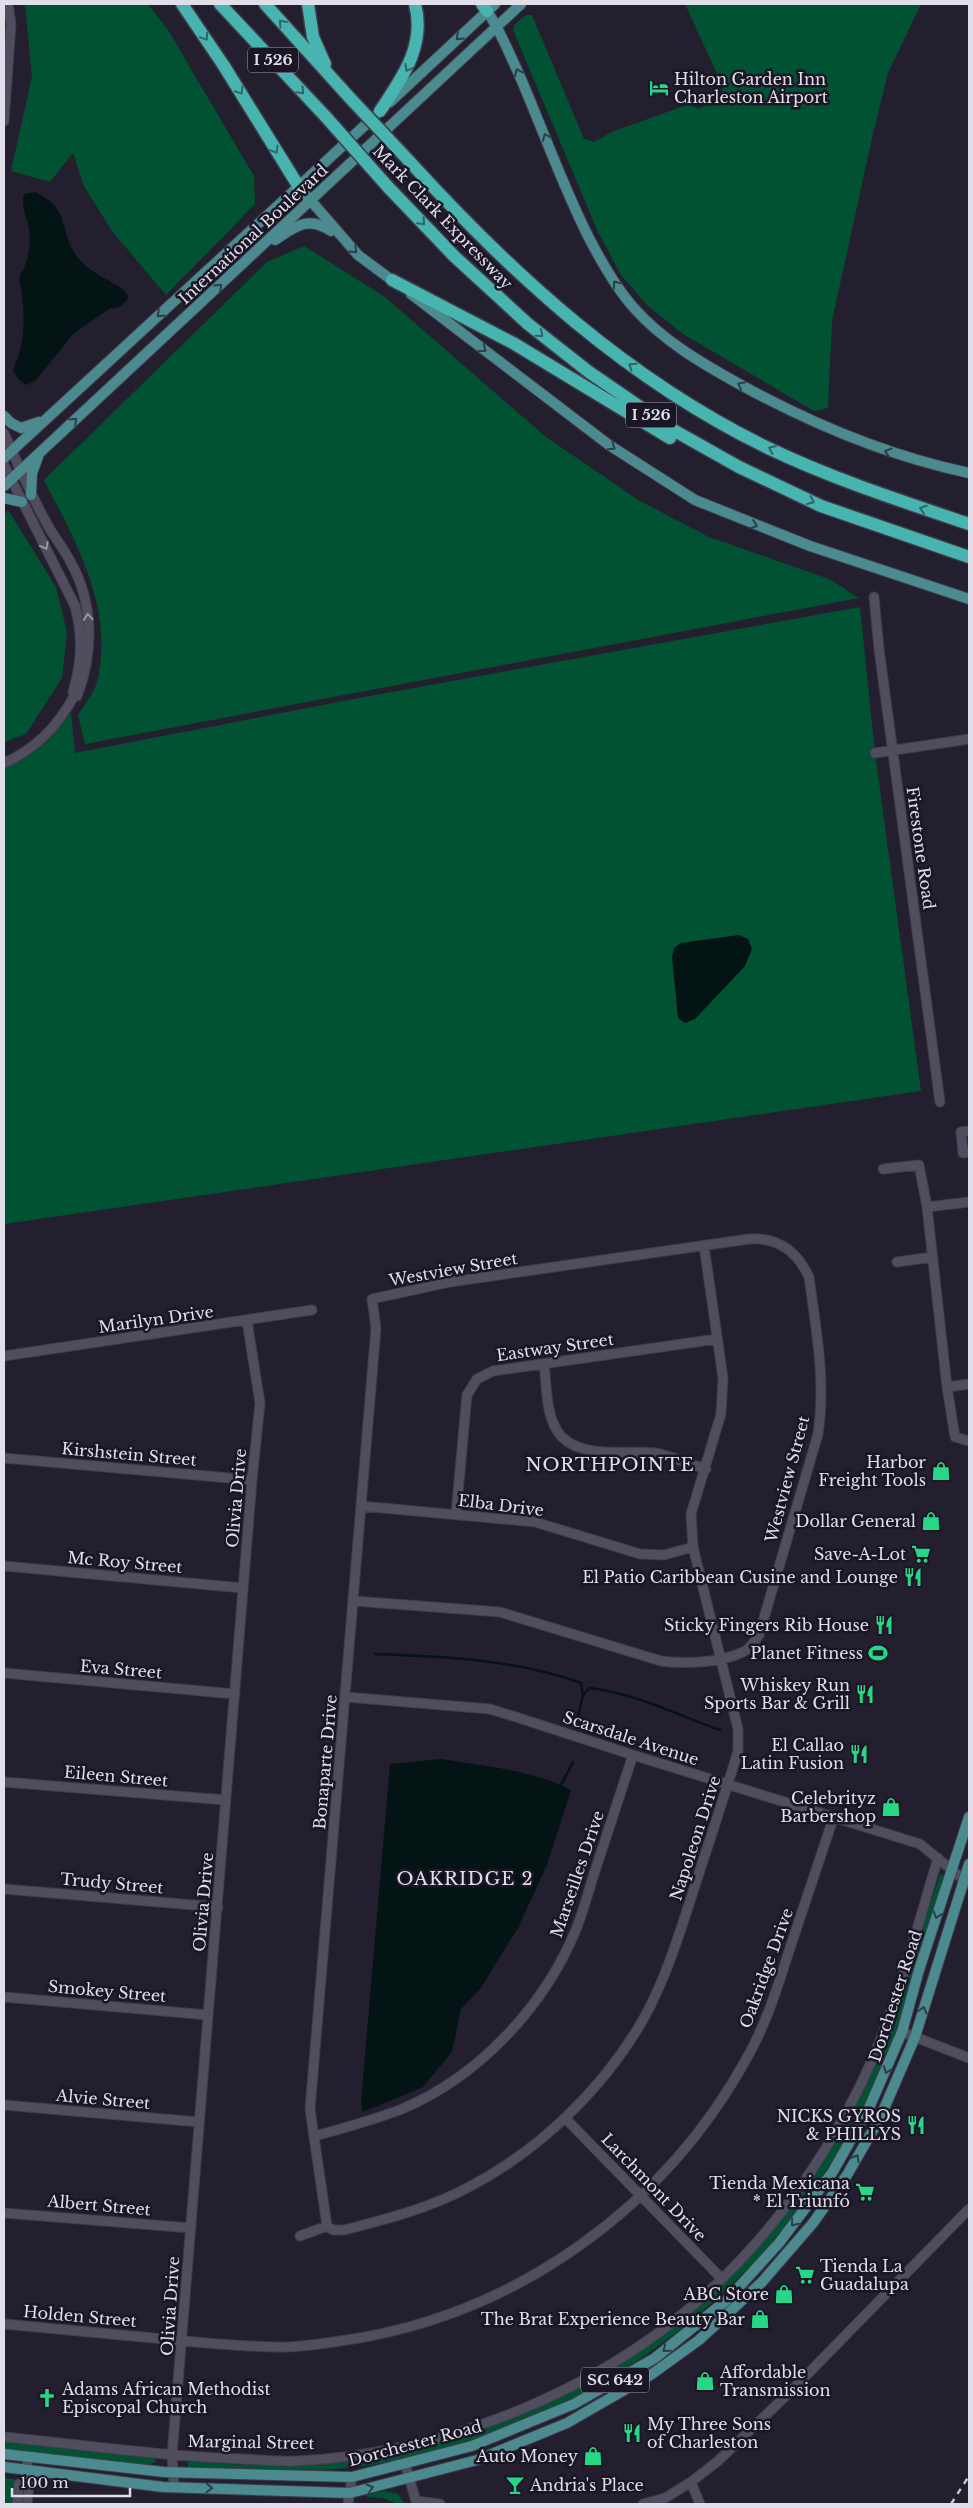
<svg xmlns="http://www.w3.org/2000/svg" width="973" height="2508" viewBox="0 0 973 2508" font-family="'Libre Baskerville',serif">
<rect width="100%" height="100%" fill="#231f2f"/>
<path fill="#005232" d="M25 4H148L168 30 254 176 255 204 166 295 112 231 84 186 73 153 50 182 11 171 32 77Z
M685 4H921L888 73 872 138 832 321 828 408 814 411 683 334 648 306 621 275 598 232 513 30 514 25 526 15H532L584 139 594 142 612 132 689 104 698 109 720 100 723 87Z
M304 246 385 297 546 437 640 501 709 537 829 579 859 598 85 744 78 715C84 705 94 693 97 682 115 610 76 542 44 480L267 262Z
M8 510 56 587 67 632 62 678 26 734 4 742V516Z
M860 607 875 753 921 1091 4 1224V767C38 754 49 741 71 713L75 753 364 697Z
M943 1874V1887C921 1959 902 2034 867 2101 772 2288 595 2425 387 2462 334 2472 283 2473 229 2470 216 2470 200 2471 188 2467V2462L191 2461 243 2465 323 2463 388 2454 451 2439 506 2421 551 2401 585 2383 654 2340 775 2226 807 2185 838 2139 875 2063 940 1875Z
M4 2442 147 2456 153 2457 156 2461 149 2465 4 2451Z
M4 2478 14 2479 16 2482 13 2504H4Z
M384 2491 398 2494 405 2504H398L383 2498 367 2497 366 2495Z"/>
<path fill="#041313" d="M35 192C74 210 57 235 80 260 92 274 111 280 125 291L129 298 120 307 109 309 74 333 35 381 26 385 18 379 13 370C27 340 25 310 19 277 29 264 32 240 28 224 25 212 21 207 24 194Z
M739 935 748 939 752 949 745 966 695 1019 685 1023 678 1018 672 957 674 948 681 943Z
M441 1759C484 1766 532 1770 571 1790L547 1865 518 1928 480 1989 461 2009 452 2052 423 2087 363 2112 361 2102 390 1764Z"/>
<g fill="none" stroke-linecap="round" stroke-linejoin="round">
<path stroke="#041313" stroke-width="2.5" d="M375 1654C445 1657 514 1659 581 1683L583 1695
M576 1724 583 1695 589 1688C632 1692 680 1716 720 1730
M561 1785 573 1762"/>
<g stroke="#403c49" stroke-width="11">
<path id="minor" d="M4 121 11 24 8 4
M4 433C17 463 30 493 46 522 53 536 63 547 70 561 94 603 94 652 77 696H74C58 726 36 749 4 763
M4 465 75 606C83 636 82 662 73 692
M874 597 879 649 940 1102
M875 753 969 739
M969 1131 961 1132 963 1153 969 1152
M883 1169 919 1165 927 1207 969 1202
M927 1207 947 1387 955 1437 969 1441
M897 1262 933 1257
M4 1356 312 1310
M544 1364C547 1386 545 1420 562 1437 584 1459 627 1450 655 1453 671 1456 689 1464 706 1469
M947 1387 969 1384
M4 1458 252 1480
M361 1506 535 1522 640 1554 664 1555 693 1547
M456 1514 467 1395 477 1379 493 1371 717 1339
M4 1566 243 1588
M4 1673 235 1694
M346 1697 490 1709 516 1717 633 1755 920 1844 969 1884
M4 1782 226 1800
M4 1889 218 1907
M4 1997 208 2015
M902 2032 969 2058
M4 2105 199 2122
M565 2118 721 2278
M315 2136C344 2128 374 2120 402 2109 478 2077 543 2008 575 1932 583 1913 588 1893 594 1874 607 1835 620 1795 633 1755
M4 2213 191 2228
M327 2226 310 2109 376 1328 372 1299 450 1282 749 1239C778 1237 797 1251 809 1277 816 1329 826 1381 818 1434L759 1635C754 1642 750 1649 743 1652 720 1663 684 1664 661 1661L500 1612 354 1601
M300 2236 327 2226 333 2230H344C387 2219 430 2208 469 2187 540 2150 604 2088 644 2018 666 1978 679 1935 693 1892 708 1845 724 1798 738 1751V1729L693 1547 691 1514 721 1414 723 1378 704 1246
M4 2324C57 2329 111 2334 164 2339 203 2343 242 2347 281 2347 303 2347 326 2343 347 2340 518 2314 667 2206 749 2054 768 2020 779 1982 791 1945 805 1903 819 1861 833 1819
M4 2437C83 2445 161 2456 241 2459 259 2460 278 2462 297 2461 439 2454 589 2396 697 2302 763 2244 817 2171 856 2094 894 2020 914 1937 938 1858
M405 2464 416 2501 440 2504
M691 2482 700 2504
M174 2487 172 2455 252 1480 260 1403 247 1321
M17 2504 19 2484 25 2480
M27 2504 29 2485 25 2480 28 2457
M348 2504 352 2477
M643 2504 665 2498 691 2482 718 2461 793 2389 969 2209"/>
</g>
<g stroke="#403c49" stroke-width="12">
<path id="major" d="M487 11C500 30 508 51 518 72 542 127 562 185 589 238 602 263 616 288 634 308 663 341 703 364 741 385 814 425 888 456 969 473
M390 102 495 4
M299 187 358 255 397 284
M275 240C295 227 308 215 331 231
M411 294 609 445 695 500 810 546 969 599
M4 416 11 423 21 428 39 422
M4 458 375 116
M4 486 521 4
M31 495 32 473 38 457
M4 498 22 502
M4 2454 164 2472 352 2477 472 2446 574 2404 655 2358 728 2299 779 2243 832 2173 869 2108 902 2032 919 1970 969 1817
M4 2467 163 2487 350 2493 477 2460 567 2423 652 2374 699 2340 762 2282 813 2223 847 2175 880 2118 915 2037 969 1864"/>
</g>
<g stroke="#403c49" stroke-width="15">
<path id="highway" d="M182 4 224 66 299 187
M220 4 326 117
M265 4 350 98
M308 4 313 37 325 64
M482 4 487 11
M380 111C402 78 426 46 415 4
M410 162C514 276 628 380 768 448 833 479 901 501 969 524
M388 187 454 256 528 324 589 372 675 431 739 467 821 506 969 557
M392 280 513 343 670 438"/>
</g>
<use href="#minor" stroke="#504d5e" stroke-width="9"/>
<use href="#major" stroke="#4b8b8f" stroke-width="10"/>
<use href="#highway" stroke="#47b4b0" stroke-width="12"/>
<path stroke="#c4c2cd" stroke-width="2.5" stroke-dasharray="6 6" stroke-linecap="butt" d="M951 2504 969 2476"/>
<g stroke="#403c49" stroke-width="15" stroke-linecap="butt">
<path id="highway-bridge" d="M350 98 410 162
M326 117 388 187"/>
</g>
<use href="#highway-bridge" stroke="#47b4b0" stroke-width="12"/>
</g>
<defs><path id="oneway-chevron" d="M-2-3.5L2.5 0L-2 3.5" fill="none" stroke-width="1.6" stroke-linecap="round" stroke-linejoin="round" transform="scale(1.25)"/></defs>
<g stroke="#30656a">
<use href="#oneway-chevron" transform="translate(282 23) rotate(-132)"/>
<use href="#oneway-chevron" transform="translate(205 37) rotate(56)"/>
<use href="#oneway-chevron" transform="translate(408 68) rotate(118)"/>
<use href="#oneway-chevron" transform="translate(240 91) rotate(57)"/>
<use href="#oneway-chevron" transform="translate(301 91) rotate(47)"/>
<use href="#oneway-chevron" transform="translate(275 150) rotate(59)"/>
<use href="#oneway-chevron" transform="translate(422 222) rotate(47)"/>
<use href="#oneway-chevron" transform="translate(540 334) rotate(39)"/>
<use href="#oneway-chevron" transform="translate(632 366) rotate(-145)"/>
<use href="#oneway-chevron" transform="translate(772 449) rotate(-155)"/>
<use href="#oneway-chevron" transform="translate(811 501) rotate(24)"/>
<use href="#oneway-chevron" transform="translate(923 509) rotate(-162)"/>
</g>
<g stroke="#2b3f4a">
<use href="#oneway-chevron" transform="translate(459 37) rotate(137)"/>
<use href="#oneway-chevron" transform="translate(518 72) rotate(-114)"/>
<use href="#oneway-chevron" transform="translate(546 137) rotate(-112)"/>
<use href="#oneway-chevron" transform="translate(354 250) rotate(44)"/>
<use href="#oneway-chevron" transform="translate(616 284) rotate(-127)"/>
<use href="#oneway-chevron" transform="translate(219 287) rotate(-43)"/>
<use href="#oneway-chevron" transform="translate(160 314) rotate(137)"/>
<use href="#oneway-chevron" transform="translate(483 349) rotate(37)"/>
<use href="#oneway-chevron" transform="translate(741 385) rotate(-151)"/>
<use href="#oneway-chevron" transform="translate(74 421) rotate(-43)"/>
<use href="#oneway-chevron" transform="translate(612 447) rotate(34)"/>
<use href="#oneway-chevron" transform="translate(888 452) rotate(-163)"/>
<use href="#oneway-chevron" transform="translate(754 525) rotate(21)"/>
<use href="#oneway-chevron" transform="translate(937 1915) rotate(108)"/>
<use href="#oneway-chevron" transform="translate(923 2010) rotate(-74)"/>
<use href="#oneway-chevron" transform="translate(887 2070) rotate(112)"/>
<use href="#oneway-chevron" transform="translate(856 2158) rotate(-60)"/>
<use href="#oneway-chevron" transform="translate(794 2223) rotate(128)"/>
<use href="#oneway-chevron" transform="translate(666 2349) rotate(141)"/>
<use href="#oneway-chevron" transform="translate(209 2488) rotate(2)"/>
<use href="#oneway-chevron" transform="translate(370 2488) rotate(-14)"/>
</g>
<g stroke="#9896a3">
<use href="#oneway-chevron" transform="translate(45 546) rotate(62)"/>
<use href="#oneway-chevron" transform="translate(88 617) rotate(-95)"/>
</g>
<defs>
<g id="hotel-bare" transform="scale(1.5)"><path d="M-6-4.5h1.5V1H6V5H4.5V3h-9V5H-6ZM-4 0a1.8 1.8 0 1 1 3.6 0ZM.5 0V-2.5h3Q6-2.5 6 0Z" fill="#26d886" stroke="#1a1625" stroke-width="2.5" paint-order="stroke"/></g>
<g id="shop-bare" transform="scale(1.5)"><path d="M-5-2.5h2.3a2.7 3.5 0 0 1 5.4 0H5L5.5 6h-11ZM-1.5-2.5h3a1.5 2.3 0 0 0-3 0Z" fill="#26d886" stroke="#1a1625" stroke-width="2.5" paint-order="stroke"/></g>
<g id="supermarket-bare" transform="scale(1.5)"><path d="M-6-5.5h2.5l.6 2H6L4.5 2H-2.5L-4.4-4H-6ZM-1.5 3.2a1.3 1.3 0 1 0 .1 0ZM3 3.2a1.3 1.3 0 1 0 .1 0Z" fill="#26d886" stroke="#1a1625" stroke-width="2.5" paint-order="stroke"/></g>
<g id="restaurant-bare" transform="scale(1.5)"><path d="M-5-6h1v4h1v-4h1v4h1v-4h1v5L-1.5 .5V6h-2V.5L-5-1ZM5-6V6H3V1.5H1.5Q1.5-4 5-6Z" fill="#26d886" stroke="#1a1625" stroke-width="2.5" paint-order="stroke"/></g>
<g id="stadium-bare" transform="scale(1.5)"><path d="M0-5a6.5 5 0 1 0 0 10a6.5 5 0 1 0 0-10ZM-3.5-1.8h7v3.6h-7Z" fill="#26d886" stroke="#1a1625" stroke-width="2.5" paint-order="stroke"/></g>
<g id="church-bare" transform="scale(1.5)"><path d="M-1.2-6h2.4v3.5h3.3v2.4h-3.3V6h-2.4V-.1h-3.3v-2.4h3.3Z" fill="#26d886" stroke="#1a1625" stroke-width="2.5" paint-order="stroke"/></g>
<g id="bar-bare" transform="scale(1.5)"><path d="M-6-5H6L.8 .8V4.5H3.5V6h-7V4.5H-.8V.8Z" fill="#26d886" stroke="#1a1625" stroke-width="2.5" paint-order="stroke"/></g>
</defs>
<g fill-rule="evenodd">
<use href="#hotel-bare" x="659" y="88"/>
<use href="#shop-bare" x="941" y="1471"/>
<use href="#shop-bare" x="931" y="1521"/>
<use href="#supermarket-bare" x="921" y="1554"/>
<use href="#restaurant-bare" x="913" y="1577"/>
<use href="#restaurant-bare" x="884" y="1625"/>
<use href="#stadium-bare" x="878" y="1653"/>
<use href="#restaurant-bare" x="865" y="1694"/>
<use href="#restaurant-bare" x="859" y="1754"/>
<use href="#shop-bare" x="891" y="1807"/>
<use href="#restaurant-bare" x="916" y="2125"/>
<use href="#supermarket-bare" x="865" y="2192"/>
<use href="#supermarket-bare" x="805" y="2275"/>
<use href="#shop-bare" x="784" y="2294"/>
<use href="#shop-bare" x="760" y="2319"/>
<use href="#shop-bare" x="705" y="2381"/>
<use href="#church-bare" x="47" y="2398"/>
<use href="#restaurant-bare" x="632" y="2433"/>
<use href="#shop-bare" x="593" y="2456"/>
<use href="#bar-bare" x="515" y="2485"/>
</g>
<g text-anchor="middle" stroke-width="5" stroke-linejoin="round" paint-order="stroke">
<g fill="#1a1625" stroke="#a5a2ae" stroke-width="1">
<rect x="248" y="47.5" width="50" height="25" rx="4"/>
<rect x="626" y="402.5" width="50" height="25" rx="4"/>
<rect x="581" y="2367.5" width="68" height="25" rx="4"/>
</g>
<g font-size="15" font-weight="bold" fill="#e0dee8">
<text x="273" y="65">I 526</text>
<text x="651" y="420">I 526</text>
<text x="615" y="2385">SC 642</text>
</g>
<g font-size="16" fill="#e0dee8" stroke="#1a1625" text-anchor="end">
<text x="674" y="85" text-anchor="start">Hilton Garden Inn<tspan x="674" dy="18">Charleston Airport</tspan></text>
<text x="926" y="1468">Harbor<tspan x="926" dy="18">Freight Tools</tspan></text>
<text x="916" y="1527">Dollar General</text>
<text x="906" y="1560">Save-A-Lot</text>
<text x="898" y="1583">El Patio Caribbean Cusine and Lounge</text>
<text x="869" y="1631">Sticky Fingers Rib House</text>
<text x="863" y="1659">Planet Fitness</text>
<text x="850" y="1691">Whiskey Run<tspan x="850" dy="18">Sports Bar &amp; Grill</tspan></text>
<text x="844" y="1751">El Callao<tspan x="844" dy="18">Latin Fusion</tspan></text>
<text x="876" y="1804">Celebrityz<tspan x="876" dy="18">Barbershop</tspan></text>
<text x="901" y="2122">NICKS GYROS<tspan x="901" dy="18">&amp; PHILLYS</tspan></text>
<text x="850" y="2189">Tienda Mexicana<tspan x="850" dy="18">* El Triunfó</tspan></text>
<text x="820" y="2272" text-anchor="start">Tienda La<tspan x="820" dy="18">Guadalupa</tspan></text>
<text x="769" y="2300">ABC Store</text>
<text x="745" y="2325">The Brat Experience Beauty Bar</text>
<text x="720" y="2378" text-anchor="start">Affordable<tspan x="720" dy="18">Transmission</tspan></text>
<text x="62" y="2395" text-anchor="start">Adams African Methodist<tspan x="62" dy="18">Episcopal Church</tspan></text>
<text x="647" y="2430" text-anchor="start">My Three Sons<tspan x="647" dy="18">of Charleston</tspan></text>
<text x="578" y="2462">Auto Money</text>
<text x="530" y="2491" text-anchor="start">Andria's Place</text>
</g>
<g font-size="16" fill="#e0dee8" stroke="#1a1625">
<text transform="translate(443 217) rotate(46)" y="6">Mark Clark Expressway</text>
<text transform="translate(253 234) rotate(-43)" y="6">International Boulevard</text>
<text transform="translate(921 848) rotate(82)" y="6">Firestone Road</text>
<text transform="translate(453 1269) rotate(-10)" y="6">Westview Street</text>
<text transform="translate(156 1319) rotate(-8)" y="6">Marilyn Drive</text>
<text transform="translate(555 1347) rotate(-8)" y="6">Eastway Street</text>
<text transform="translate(129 1454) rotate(5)" y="6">Kirshstein Street</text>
<text transform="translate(787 1479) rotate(-75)" y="6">Westview Street</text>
<text transform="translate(236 1498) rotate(-85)" y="6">Olivia Drive</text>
<text transform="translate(501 1505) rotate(7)" y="6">Elba Drive</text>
<text transform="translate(125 1562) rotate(5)" y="6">Mc Roy Street</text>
<text transform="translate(121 1669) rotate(5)" y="6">Eva Street</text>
<text transform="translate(631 1738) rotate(18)" y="6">Scarsdale Avenue</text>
<text transform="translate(325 1762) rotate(-85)" y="6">Bonaparte Drive</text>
<text transform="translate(116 1776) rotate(5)" y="6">Eileen Street</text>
<text transform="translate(695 1838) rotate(-72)" y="6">Napoleon Drive</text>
<text transform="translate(577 1874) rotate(-71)" y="6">Marseilles Drive</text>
<text transform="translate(112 1883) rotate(5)" y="6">Trudy Street</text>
<text transform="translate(203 1902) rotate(-85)" y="6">Olivia Drive</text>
<text transform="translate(766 1968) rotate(-70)" y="6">Oakridge Drive</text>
<text transform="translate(107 1991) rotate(5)" y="6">Smokey Street</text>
<text transform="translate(895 1996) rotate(-72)" y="6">Dorchester Road</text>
<text transform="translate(103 2099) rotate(5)" y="6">Alvie Street</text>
<text transform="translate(654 2187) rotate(46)" y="6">Larchmont Drive</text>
<text transform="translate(99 2205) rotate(5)" y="6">Albert Street</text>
<text transform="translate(170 2306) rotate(-86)" y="6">Olivia Drive</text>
<text transform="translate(80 2316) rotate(5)" y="6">Holden Street</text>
<text transform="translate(251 2442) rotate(1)" y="6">Marginal Street</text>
<text transform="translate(415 2443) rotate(-15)" y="6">Dorchester Road</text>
</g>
<g font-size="18" letter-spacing="1" fill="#e0dee8" stroke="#1a1625">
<text x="610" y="1471">NORTHPOINTE</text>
<text x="465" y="1885">OAKRIDGE 2</text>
</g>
</g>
<rect width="973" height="2508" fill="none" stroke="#e0dee8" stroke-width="10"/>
<path d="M12 2488v8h118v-8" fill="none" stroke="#e0dee8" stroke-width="2.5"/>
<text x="20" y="2488" font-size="15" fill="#e0dee8" stroke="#1a1625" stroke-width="4" paint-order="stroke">100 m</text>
</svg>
